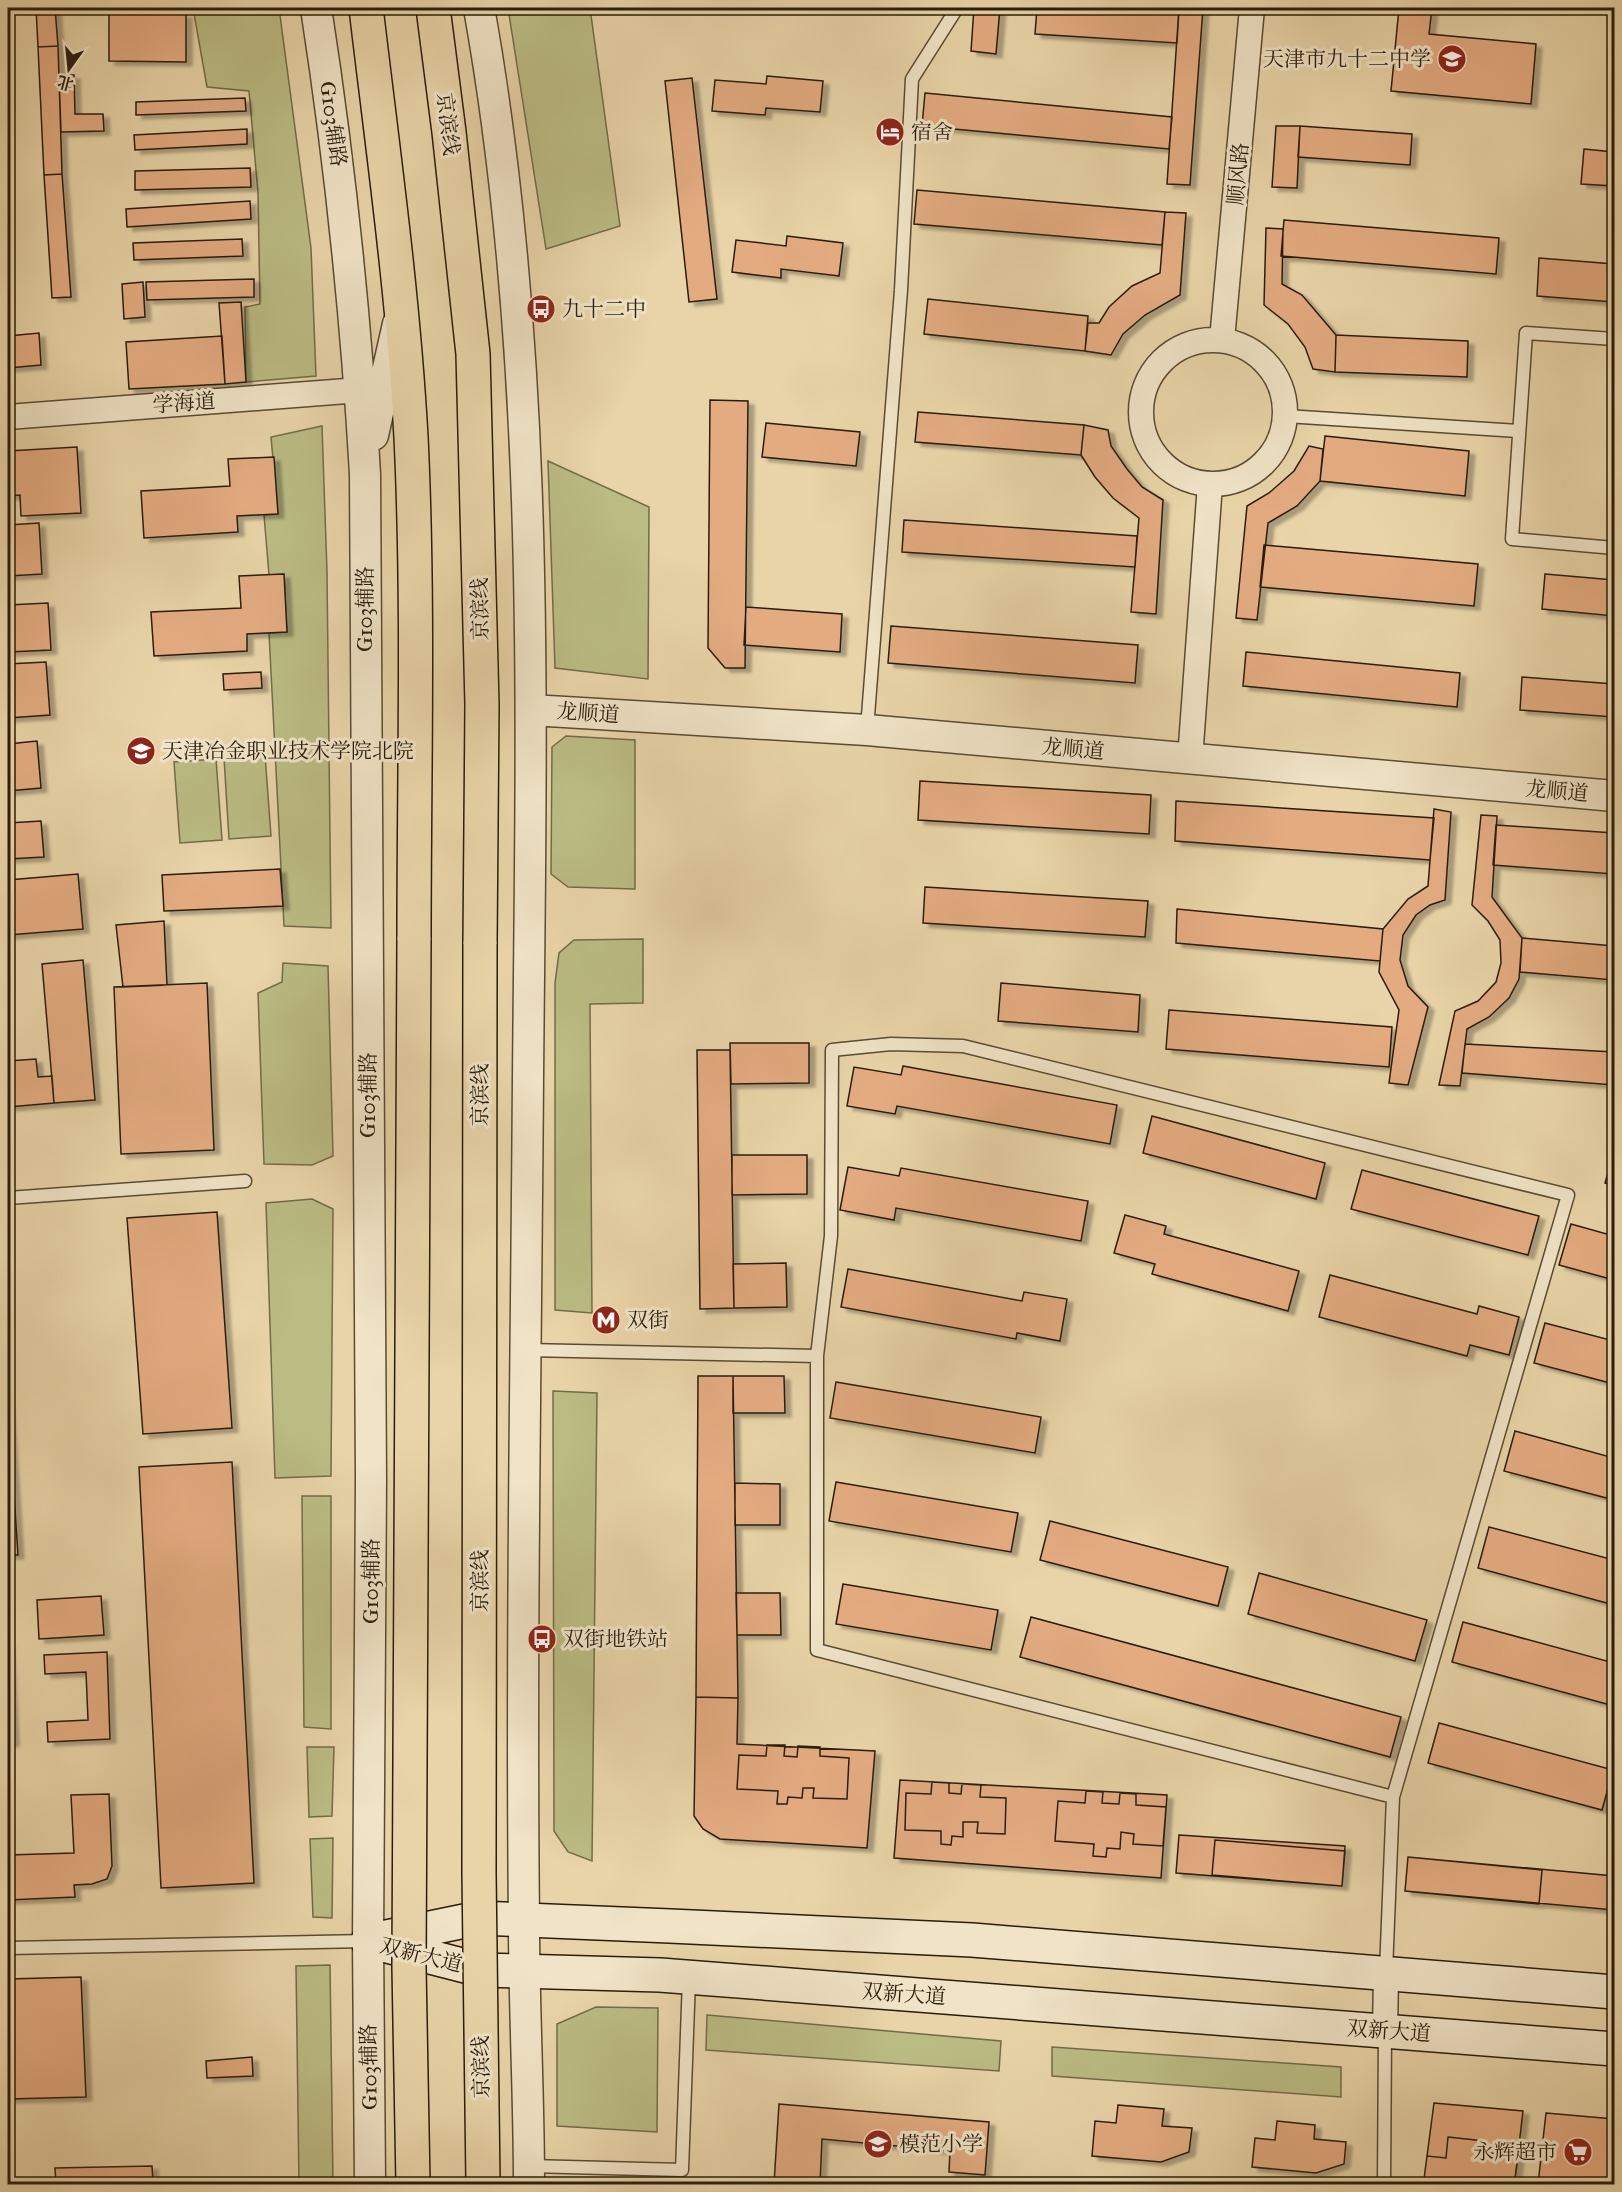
<svg xmlns="http://www.w3.org/2000/svg" width="1622" height="2192" viewBox="0 0 1622 2192" font-family="'IM FELL Great Primer','Noto Serif SC',serif">
<defs>
<filter id="shadow"><feDropShadow dx="6" dy="4" stdDeviation="1.5" flood-color="#0004"/></filter>
</defs>
<rect width="100%" height="100%" fill="#e8d4a8"/>
<filter id="stains"><feTurbulence type="fractalNoise" baseFrequency=".00333" numOctaves="4"/><feColorMatrix values="0 0 0 0 .2 0 0 0 0 .09 0 0 0 0 .02 0 0 0 .5 -.17"/></filter>
<radialGradient id="worn" r=".72"><stop offset=".6" stop-color="#630" stop-opacity="0"/><stop offset="1" stop-color="#630" stop-opacity=".3"/></radialGradient>
<path fill="#bbbb84" stroke="#726c48" stroke-width="1.5" d="M193 8H279L311 248 316 376 246 382 245 307 260 304 258 193 249 91 207 87Z
M508 8H590L620 226 546 249Z
M322 426 327 572 331 928 284 926 269 633 287 632 284 574 269 575 264 515 278 514 271 437Z
M548 461 649 507 648 679 555 668Z
M566 736 635 740V889L568 887 551 874 552 747Z
M265 755 271 836 229 839 224 758Z
M216 759 222 840 180 843 174 762Z
M643 939V1003L590 1004 592 1313 555 1310V983L559 953 574 940Z
M283 963 328 966 333 1156 312 1165 264 1164 258 993 282 982Z
M312 1199 333 1209 331 1476 275 1478 266 1203Z
M553 1391 597 1393 592 1861 568 1852 554 1831Z
M302 1496H331V1729L304 1727Z
M307 1747H334L332 1816 309 1817Z
M333 1838 332 1918 313 1917 310 1839Z
M330 1965 333 2184H299L296 1966Z
M596 2007 658 2008 657 2132 557 2126V2024Z
M707 2015 1001 2041 999 2071 706 2050Z
M1052 2047 1341 2067V2097L1052 2076Z"/>
<path fill="#e4ab81" stroke="#291d0d" stroke-width="1.5" filter="url(#shadow)" d="M36 8H55L58 46 38 47Z
M974 8H1000L996 54 971 51Z
M1037 8 1179 9 1177 43 1035 34Z
M1179 8H1203L1190 185 1167 184Z
M1399 8H1432L1429 34 1536 44 1531 104 1391 91Z
M109 13 186 14V62L109 61Z
M58 46 62 174 44 175 38 47Z
M59 75H74L75 114H103L104 131 61 132Z
M767 76 823 81 820 112 766 108 765 115 712 111 715 80 766 84Z
M692 78 717 299 689 302 665 81Z
M925 93 1172 117 1169 149 922 126Z
M245 98 246 111 136 115V102Z
M1276 126H1300L1297 188 1272 187Z
M1300 126 1412 134 1410 165 1298 157Z
M247 129V144L135 150 134 135Z
M1584 149 1614 152V186L1581 184Z
M250 168 251 187 135 190V171Z
M62 174 71 297 52 298 44 175Z
M917 190 1165 212 1162 245 914 224Z
M250 201 251 219 127 227 126 209Z
M1165 212 1186 213 1180 295 1145 315 1123 334 1111 355 1085 351 1088 323H1099L1109 307 1132 286 1160 273Z
M1284 220 1499 238 1496 274 1281 256Z
M1266 228 1283 229 1282 284 1302 295 1336 335 1335 372 1313 369 1305 347 1288 324 1264 305Z
M787 236 843 243 839 276 781 269V278L732 272 736 240 786 246Z
M242 239 243 256 134 260 133 243Z
M1539 258 1614 264V302L1537 296Z
M254 279V297L147 300 146 282Z
M143 282 145 317 124 319 122 284Z
M928 299 1088 316 1085 351 924 334Z
M241 302 246 382 225 384 219 303Z
M39 333 41 365 8 368V336Z
M1336 335 1468 341 1467 377 1335 372Z
M222 336 225 384 129 389 126 342Z
M710 400 748 401 745 668H725L708 648Z
M918 412 1084 425 1081 455 915 442Z
M766 423 860 432 856 466 762 457Z
M1084 425 1108 430 1111 446 1127 469 1142 487 1163 500 1156 614 1131 612 1139 518 1113 498 1095 477 1081 455Z
M1325 436 1469 451 1465 496 1320 481Z
M1309 446 1323 449 1320 481 1297 506 1268 523 1257 620 1236 618 1247 506 1269 493 1294 471Z
M77 447 81 513 21 516 20 495 8 496V451Z
M274 457 278 514 237 516 238 532 144 538 141 491 230 486 228 459Z
M904 520 1137 536 1135 567 902 552Z
M39 523 42 574 8 576V525Z
M1264 545 1478 564 1474 606 1260 587Z
M284 574 287 632 247 634V651L154 656 151 612 241 608 239 576Z
M1545 574 1614 580V616L1542 609Z
M48 603 51 650 8 652V605Z
M746 607 842 614 840 652 744 645Z
M891 626 1138 645 1135 683 888 663Z
M1246 652 1460 673 1457 707 1243 686Z
M46 662 50 715 8 718V664Z
M261 672 262 688 224 690 223 674Z
M1522 677 1614 684V717L1520 710Z
M37 741 41 788 8 791V744Z
M920 781 1151 795 1149 834 918 820Z
M1176 801 1434 818 1430 860 1175 841Z
M1434 809 1451 812 1445 900 1430 905 1416 915 1403 935 1400 960 1408 986 1428 1007 1408 1085 1389 1083 1399 1010 1379 972 1383 929 1408 899 1428 886Z
M1481 815 1497 816 1492 897 1522 938 1519 979 1509 998 1489 1017 1467 1029 1460 1086 1439 1085 1455 1011 1478 1001 1496 982 1501 963 1500 940 1488 921 1472 905Z
M41 821 44 857 8 859V823Z
M1496 825 1614 833V874L1493 865Z
M280 869 283 906 164 911 162 875Z
M78 874 83 929 8 935V880Z
M925 887 1148 901 1145 937 923 923Z
M1177 909 1383 929 1380 961 1176 943Z
M164 921 167 985 123 987 116 925Z
M1522 938 1614 946V980L1520 972Z
M83 960 95 1100 54 1103 42 964Z
M207 983 214 1150 121 1154 114 987Z
M1001 983 1140 995 1138 1032 998 1021Z
M1169 1010 1392 1027 1389 1067 1166 1049Z
M730 1043H809V1083L731 1084Z
M1465 1044 1614 1052V1085L1462 1073Z
M697 1050H730L734 1308 700 1309Z
M36 1059 38 1077 52 1076 54 1103 8 1107V1061Z
M903 1066 1117 1105 1110 1144 897 1106 895 1114 847 1106 854 1067 901 1075Z
M1152 1116 1325 1163 1316 1199 1143 1153Z
M1614 1152V1186L1605 1183Z
M732 1155H807V1194L732 1195Z
M848 1167 899 1176 901 1168 1088 1201 1081 1241 896 1208 894 1220 840 1210Z
M1362 1170 1539 1216 1528 1255 1351 1209Z
M217 1212 232 1428 143 1434 127 1218Z
M1125 1215 1166 1226 1164 1234 1299 1271 1288 1311 1152 1274 1155 1264 1114 1253Z
M1571 1224 1614 1236V1280L1559 1265Z
M786 1263 787 1307 734 1308 733 1264Z
M848 1269 1022 1301 1024 1292 1067 1299 1060 1341 1017 1333 1016 1339 841 1307Z
M1330 1275 1477 1314 1479 1306 1519 1317 1509 1355 1470 1345 1467 1356 1319 1317Z
M1545 1323 1614 1341V1384L1534 1363Z
M698 1376H733L738 1698 696 1697Z
M733 1376H784L785 1413H733Z
M836 1382 1041 1417 1035 1453 830 1418Z
M8 1403 18 1555H8Z
M1515 1431 1614 1458V1500L1504 1471Z
M232 1462 254 1883 161 1888 139 1467Z
M836 1482 1018 1513 1011 1552 829 1521Z
M735 1483 780 1484V1525H735Z
M1050 1521 1228 1567 1218 1606 1040 1560Z
M1489 1527 1614 1560V1605L1478 1568Z
M1259 1573 1427 1620 1415 1661 1248 1614Z
M843 1584 998 1610 991 1650 836 1624Z
M736 1593H780L781 1635H737Z
M101 1596 104 1635 39 1639 37 1600Z
M1031 1617 1401 1717 1390 1757 1020 1657Z
M1463 1622 1614 1663V1706L1452 1662Z
M8 1642 13 1742 8 1743Z
M107 1652 110 1739 48 1742 47 1722 88 1720 86 1672 45 1674 44 1655Z
M696 1697 738 1698 737 1744 875 1751 867 1848 720 1839 703 1829 694 1816Z
M1439 1723 1613 1770 1602 1810 1428 1763Z
M767 1745H785L784 1756 797 1757 798 1746 820 1747V1756L849 1758 847 1799 813 1798 814 1788H803L802 1798 788 1797 787 1804H777L778 1791 737 1789 739 1755 766 1756Z
M900 1780 1167 1795 1161 1878 894 1858Z
M932 1782 949 1783V1793L961 1794 962 1784 981 1785 980 1797 1006 1798 1005 1834 977 1833 978 1822H963V1837L952 1836 951 1845 941 1844V1831L905 1830 906 1793 931 1794Z
M1086 1791 1103 1792 1102 1803 1119 1804 1120 1793 1136 1794V1805L1166 1807 1163 1846 1133 1844 1134 1834 1121 1832 1120 1849 1107 1848 1106 1857 1093 1856 1094 1844 1055 1841 1058 1801 1085 1803Z
M109 1794 112 1866 107 1879 92 1884 74 1885 75 1897 8 1900V1855L74 1853 71 1795Z
M1179 1835 1345 1846 1342 1886 1176 1873Z
M1215 1840 1345 1851 1342 1886 1212 1875Z
M1408 1857 1542 1870 1539 1904 1405 1891Z
M1408 1857 1614 1876V1910L1405 1891Z
M81 1977 86 2097 8 2099V1979Z
M252 2057 253 2076 207 2078 206 2061Z
M1434 2103 1523 2111 1515 2179 1497 2184 1424 2179Z
M779 2104 989 2122 985 2175 949 2172 950 2151 822 2139 820 2184H774Z
M1118 2105 1164 2109 1162 2126 1192 2128 1189 2152 1161 2162 1092 2156 1095 2121 1116 2123Z
M1546 2113 1614 2119V2184H1538Z
M1277 2121 1315 2125 1314 2139 1346 2142 1344 2164 1316 2173 1252 2167 1255 2138 1275 2140Z
M1448 2137 1484 2141 1483 2152 1518 2157 1515 2179 1497 2184 1424 2179 1427 2156 1446 2158Z
M152 2166 153 2183 56 2184 55 2168Z"/>
<g fill="none" stroke-linecap="round" stroke-linejoin="round">
<g stroke="#594b34" stroke-width="15">
<path id="service" d="M1614 339 1526 333 1512 539 1614 548
M1286 416 1518 431
M867 729 901 290 912 79 957 8
M8 1198 245 1181
M526 1350 817 1356 831 1236 832 1050 891 1044 963 1046 1568 1195 1393 1797 1386 1971
M817 1356V1650L1393 1797
M8 1948 366 1941
M529 2166 682 2170 689 1979
M1384 2184 1385 2032"/>
</g>
<g stroke="#594b34" stroke-width="27">
<path id="minor" d="M1141 412a72 72 0 1 1 144 0a72 72 0 1 1-144 0Z
M1222 340 1252 8
M8 417 360 390
M1190 759 1210 484
M1385 2031 1386 1976"/>
</g>
<g stroke="#594b34" stroke-width="33">
<path id="tertiary" d="M316 8C340 163 356 316 365 474L371 1481 368 1941 370 2184
M479 8C542 360 531 722 528 1078 526 1359 521 1641 524 1922 524 2009 529 2097 529 2184
M373 435 398 324
M531 710 867 730 1614 796"/>
</g>
<g stroke="#291d0d" stroke-width="36">
<path id="secondary" d="M382 1938 479 1918 670 1926 972 1940 1614 1992
M368 1941 481 1970 660 1975 1614 2049"/>
</g>
<g stroke="#291d0d" stroke-width="36">
<path id="trunk" d="M366 8C383 151 403 293 411 437 419 604 414 773 414 940
M433 8 449 132 473 354 482 705 480 944"/>
</g>
<use href="#service" stroke="#f0e3c6" stroke-width="12"/>
<use href="#minor" stroke="#f0e3c6" stroke-width="24"/>
<use href="#tertiary" stroke="#f0e3c6" stroke-width="30"/>
<use href="#secondary" stroke="#f0e3c6" stroke-width="33"/>
<use href="#trunk" stroke="#e8d4a8" stroke-width="33"/>
<g stroke="#291d0d" stroke-width="36" stroke-linecap="butt">
<path id="trunk-bridge" d="M480 944 479 1873 483 2184
M413 2184 409 1967 414 940"/>
</g>
<use href="#trunk-bridge" stroke="#e8d4a8" stroke-width="33"/>
</g>
<defs>
<g id="school-disc" transform="scale(1.5)"><circle r="9.5" fill="#8f2418" stroke="#f0e3c6"/><path d="M0-5L7-2L0 1L-7-2ZM-4 1L0 2.5L4 1V4Q0 6-4 4Z" fill="#fff"/></g>
<g id="hotel-disc" transform="scale(1.5)"><circle r="9.5" fill="#8f2418" stroke="#f0e3c6"/><path d="M-6-4.5h1.5V1H6V5H4.5V3h-9V5H-6ZM-4 0a1.8 1.8 0 1 1 3.6 0ZM.5 0V-2.5h3Q6-2.5 6 0Z" fill="#fff"/></g>
<g id="bus-disc" transform="scale(1.5)"><circle r="9.5" fill="#8f2418" stroke="#f0e3c6"/><path d="M-5-6H5V4H4V6H2V4H-2V6H-4V4H-5ZM-3.5-4V0h7V-4ZM-3.5 1.2v1.5H-2V1.2ZM2 1.2v1.5H3.5V1.2Z" fill="#fff"/></g>
<g id="university-disc" transform="scale(1.5)"><circle r="9.5" fill="#8f2418" stroke="#f0e3c6"/><path d="M0-5L7-2L0 1L-7-2ZM-4 1L0 2.5L4 1V4Q0 6-4 4Z" fill="#fff"/></g>
<g id="metro-disc" transform="scale(1.5)"><circle r="9.5" fill="#8f2418" stroke="#f0e3c6"/><path d="M-5.5 5V-5H-3L0 0L3-5H5.5V5H3V-.5L0 4L-3-.5V5Z" fill="#fff"/></g>
<g id="supermarket-disc" transform="scale(1.5)"><circle r="9.5" fill="#8f2418" stroke="#f0e3c6"/><path d="M-6-5.5h2.5l.6 2H6L4.5 2H-2.5L-4.4-4H-6ZM-1.5 3.2a1.3 1.3 0 1 0 .1 0ZM3 3.2a1.3 1.3 0 1 0 .1 0Z" fill="#fff"/></g>
</defs>
<g fill-rule="evenodd">
<use href="#school-disc" x="1452" y="59"/>
<use href="#hotel-disc" x="890" y="132"/>
<use href="#bus-disc" x="541" y="309"/>
<use href="#university-disc" x="141" y="751"/>
<use href="#metro-disc" x="606" y="1320"/>
<use href="#bus-disc" x="542" y="1639"/>
<use href="#school-disc" x="878" y="2144"/>
<use href="#supermarket-disc" x="1578" y="2152"/>
</g>
<g text-anchor="middle" stroke-width="6" stroke-linejoin="round" paint-order="stroke">
<g font-size="21" fill="#291d0d" stroke="#f0e3c6" text-anchor="start">
<text x="1431" y="66" text-anchor="end">天津市九十二中学</text>
<text x="911" y="139">宿舍</text>
<text x="562" y="316">九十二中</text>
<text x="162" y="758">天津冶金职业技术学院北院</text>
<text x="627" y="1327">双街</text>
<text x="563" y="1646">双街地铁站</text>
<text x="899" y="2151">模范小学</text>
<text x="1557" y="2159" text-anchor="end">永辉超市</text>
</g>
<g font-size="21" fill="#291d0d" stroke="#f0e3c6">
<text transform="translate(333 124) rotate(82)" y="7">G103辅路</text>
<text transform="translate(448 124) rotate(83)" y="7">京滨线</text>
<text transform="translate(1238 174) rotate(-85)" y="7">顺风路</text>
<text transform="translate(184 403) rotate(-4)" y="7">学海道</text>
<text transform="translate(365 609) rotate(-90)" y="7">G103辅路</text>
<text transform="translate(480 609) rotate(-91)" y="7">京滨线</text>
<text transform="translate(588 713) rotate(4)" y="7">龙顺道</text>
<text transform="translate(1073 749) rotate(5)" y="7">龙顺道</text>
<text transform="translate(1557 791) rotate(5)" y="7">龙顺道</text>
<text transform="translate(368 1095) rotate(-90)" y="7">G103辅路</text>
<text transform="translate(480 1095) rotate(-90)" y="7">京滨线</text>
<text transform="translate(371 1581) rotate(-90)" y="7">G103辅路</text>
<text transform="translate(480 1581) rotate(-90)" y="7">京滨线</text>
<text transform="translate(421 1955) rotate(14)" y="7">双新大道</text>
<text transform="translate(904 1994) rotate(4)" y="7">双新大道</text>
<text transform="translate(1389 2031) rotate(4)" y="7">双新大道</text>
<text transform="translate(369 2067) rotate(-91)" y="7">G103辅路</text>
<text transform="translate(481 2067) rotate(-91)" y="7">京滨线</text>
</g>
</g>
<rect width="1622" height="2192" fill="none" stroke="#e8d4a8" stroke-width="30"/>
<rect x="9" y="9" width="1604" height="2174" fill="none" stroke="#291d0d" stroke-width="3"/>
<rect x="15" y="15" width="1592" height="2162" fill="none" stroke="#291d0d" stroke-width="1.5"/>
<g transform="translate(69 69) rotate(195)" stroke="#f0e3c6" stroke-width="4.5" paint-order="stroke">
<path d="M0-4.5L10 22L0 15L-10 22Z" fill="#291d0d"/>
<text y="-9" font-size="16" font-weight="bold" text-anchor="middle" fill="#291d0d">北</text>
</g>
<rect width="100%" height="100%" filter="url(#stains)"/>
<rect width="100%" height="100%" fill="url(#worn)"/>
</svg>
